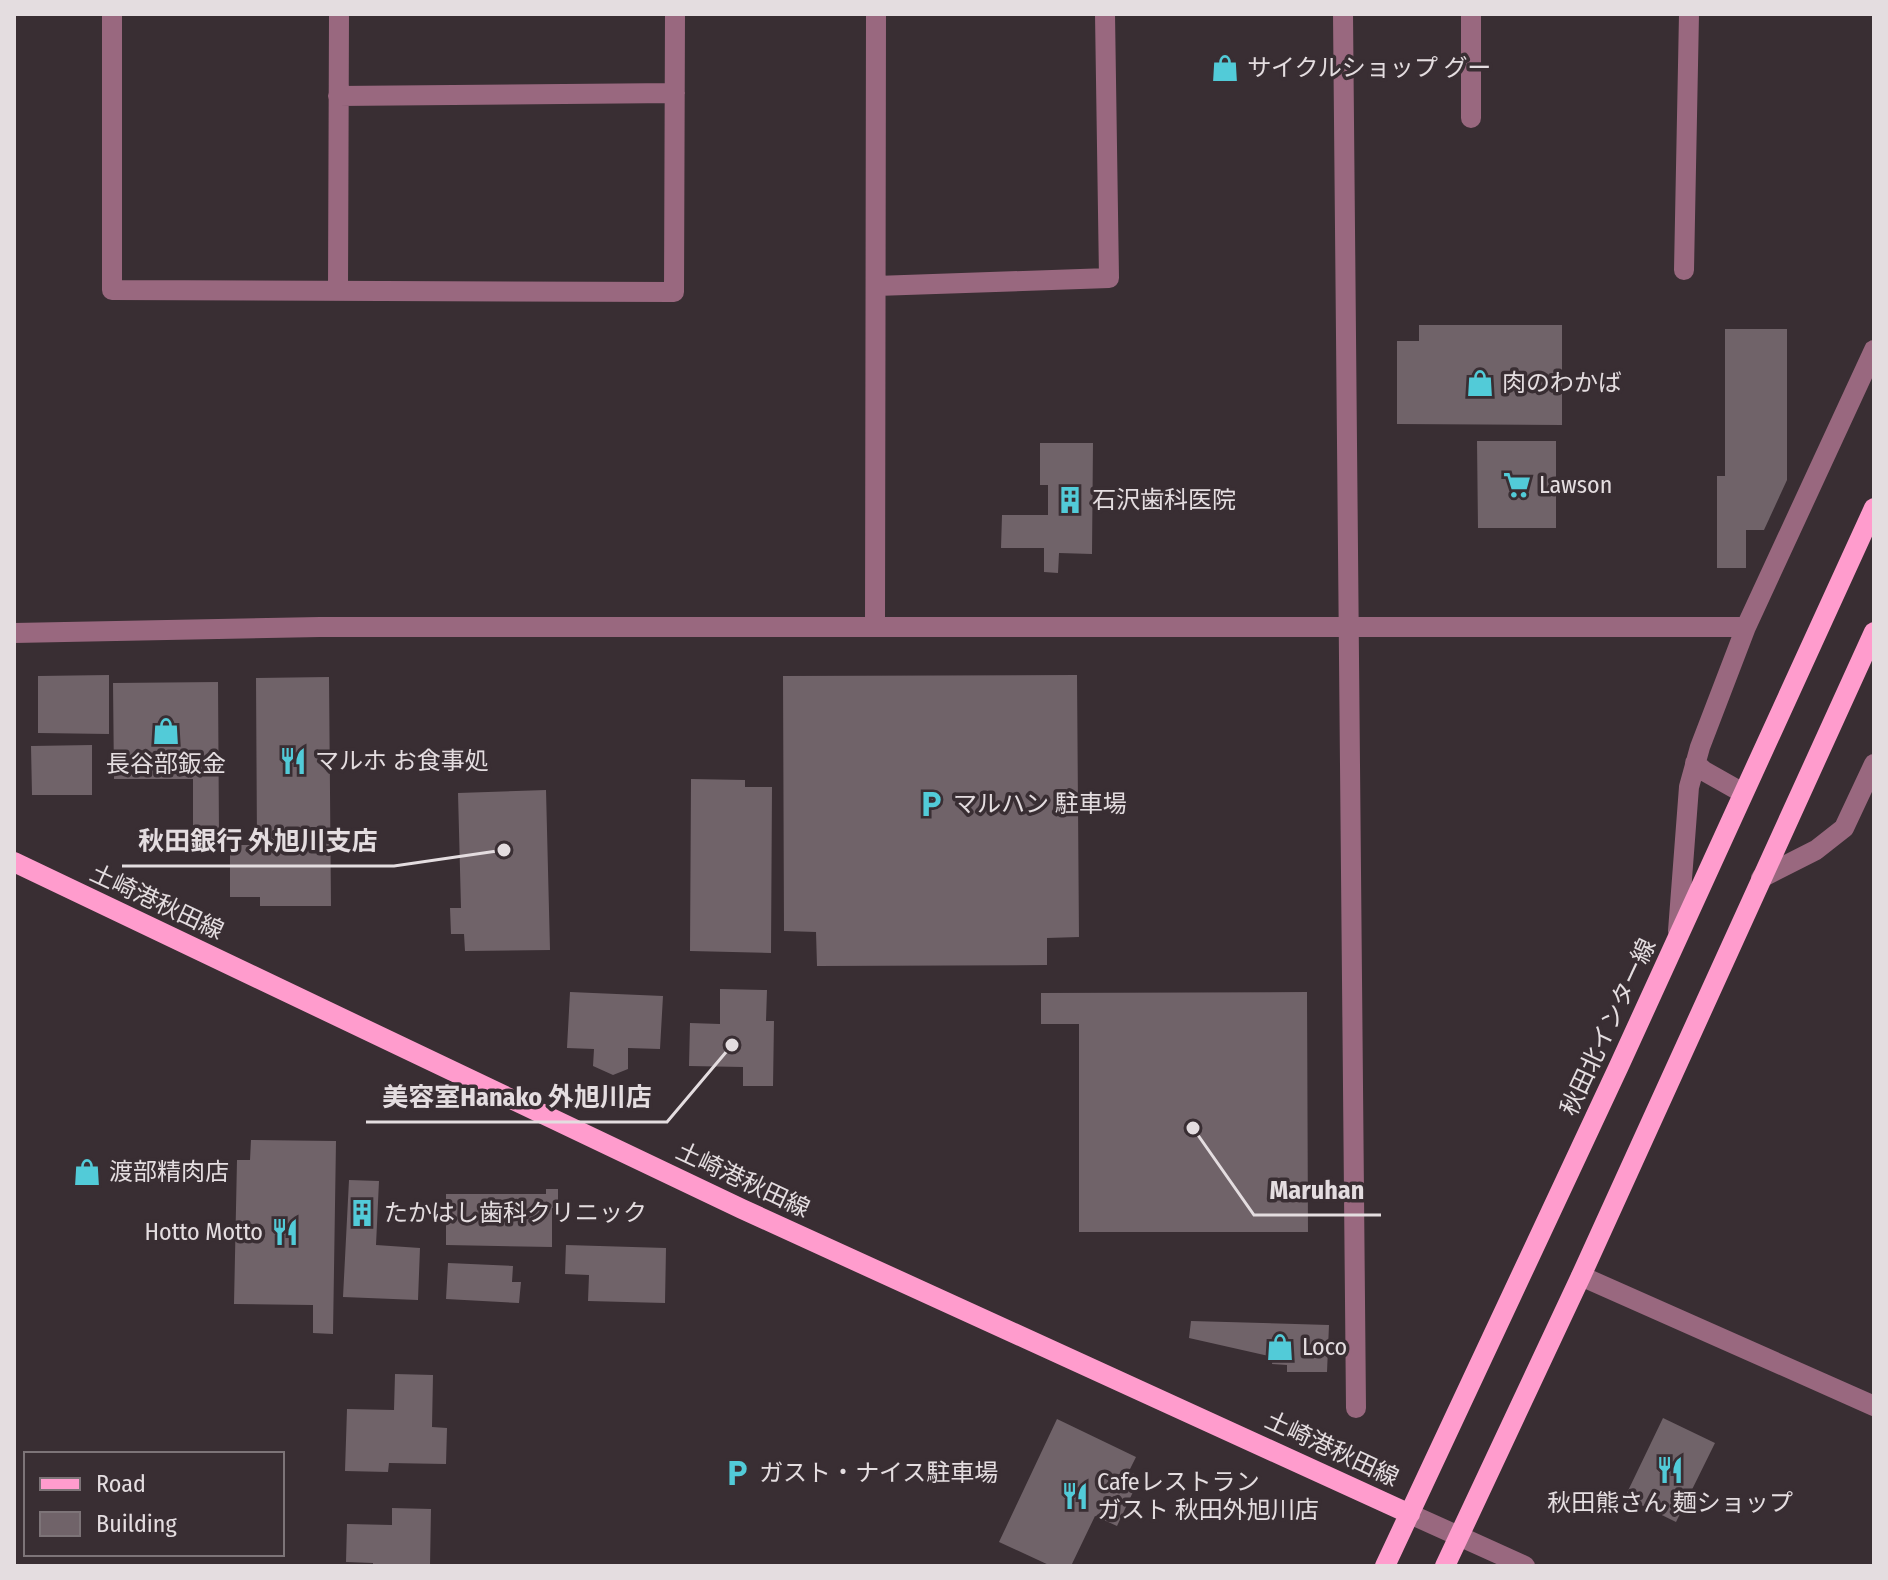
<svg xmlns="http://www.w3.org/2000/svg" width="1888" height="1580" viewBox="0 0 1888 1580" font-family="'Fira Sans Condensed','Noto Sans JP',sans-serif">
<rect width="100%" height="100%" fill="#392e33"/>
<path fill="#706369" d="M1419 325H1562V425L1397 424V341H1419Z
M1725 329H1787V480L1764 530H1746V568H1717V476H1725Z
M1477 441H1556V528H1478Z
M1040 443H1093L1092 554 1059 553 1058 573 1044 572V548H1001L1002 515H1048V485H1040Z
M109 675V734L38 733V676Z
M1077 675 1079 937 1047 938V965L817 966 816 932 784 931 783 676Z
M329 677 331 906H260V897H230V845H257L256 678Z
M218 682 219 835 193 836V779H114L113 683Z
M92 745V795H32L31 746Z
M691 779 745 780V787H772L771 953 690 951Z
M546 790 550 950 465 951 464 934H451L450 908H461L458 793Z
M720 989 767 990 766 1021H774L773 1086H743V1067L689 1066 690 1023 720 1024Z
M570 992 663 996 660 1049 628 1048V1069L613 1075 593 1066 594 1049 567 1048Z
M1307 992 1308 1232H1079V1024H1041V993Z
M251 1140 336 1141 333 1334 313 1333V1305L234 1304 237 1160H250Z
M349 1180 379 1181 376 1245 420 1248 418 1300 343 1297Z
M546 1189H558V1209L552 1208V1247L446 1245V1194H546Z
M566 1245 666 1248 665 1303 588 1301 589 1275 565 1274Z
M448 1263 513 1266 512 1282H521L519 1303 446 1299Z
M1191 1321 1329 1325 1327 1372H1287V1365L1272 1364 1273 1357 1189 1338Z
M395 1374 433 1375 432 1427 447 1428 446 1464 389 1463 388 1472 345 1471 347 1409 394 1410Z
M1663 1418 1715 1443 1676 1522 1625 1497Z
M1057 1419 1136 1457 1129 1471 1140 1477 1117 1526 1095 1516 1071 1566H1051L999 1542Z
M392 1508 431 1509 430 1566H373V1563L346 1562 347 1524 392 1525Z"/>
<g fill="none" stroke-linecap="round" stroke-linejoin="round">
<path stroke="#99687f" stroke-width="20" d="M112 14V290L674 292 675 14
M1343 14 1356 1408
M338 96 675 93
M1471 118V14
M1684 270 1689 14
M876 286 1109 278 1105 14
M338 290 339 14
M875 627 876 14
M14 633 320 627H1746
M1695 763 1704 771 1743 793
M1761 878 1816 850 1844 828 1874 764
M1678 931 1689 787 1700 747 1746 627 1874 350
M1581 1276 1874 1406
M1410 1514 1525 1566"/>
<path stroke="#ff9ccd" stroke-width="20" d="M14 862 742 1209 1410 1514
M1385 1566 1619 1066 1874 508
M1445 1566 1581 1276 1874 632"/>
</g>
<defs>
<g id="shop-bare" transform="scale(2.16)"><path d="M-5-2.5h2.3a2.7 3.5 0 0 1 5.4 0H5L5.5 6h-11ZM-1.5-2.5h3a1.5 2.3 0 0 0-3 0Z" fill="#52cbd8" stroke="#392e33" stroke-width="2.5" paint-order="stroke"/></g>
<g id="supermarket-bare" transform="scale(2.16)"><path d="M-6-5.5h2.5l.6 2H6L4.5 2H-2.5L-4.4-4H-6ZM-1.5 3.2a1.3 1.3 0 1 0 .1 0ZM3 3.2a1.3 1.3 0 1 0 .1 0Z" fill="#52cbd8" stroke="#392e33" stroke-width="2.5" paint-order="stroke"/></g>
<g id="building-bare" transform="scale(2.16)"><path d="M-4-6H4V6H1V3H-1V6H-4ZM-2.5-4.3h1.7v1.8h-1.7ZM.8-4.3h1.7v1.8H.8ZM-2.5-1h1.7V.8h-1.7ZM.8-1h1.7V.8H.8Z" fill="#52cbd8" stroke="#392e33" stroke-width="2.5" paint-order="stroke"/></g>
<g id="restaurant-bare" transform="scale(2.16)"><path d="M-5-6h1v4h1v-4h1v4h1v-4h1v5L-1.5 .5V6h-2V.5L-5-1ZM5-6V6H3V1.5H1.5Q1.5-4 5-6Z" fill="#52cbd8" stroke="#392e33" stroke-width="2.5" paint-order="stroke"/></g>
<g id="parking-bare" transform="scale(2.16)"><path d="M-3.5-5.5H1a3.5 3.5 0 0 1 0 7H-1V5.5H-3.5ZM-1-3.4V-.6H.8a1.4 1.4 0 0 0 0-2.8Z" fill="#52cbd8" stroke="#392e33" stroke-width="2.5" paint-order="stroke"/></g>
</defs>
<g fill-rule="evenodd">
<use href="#shop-bare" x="1225" y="68"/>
<use href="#shop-bare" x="1480" y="383"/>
<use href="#supermarket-bare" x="1517" y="485"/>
<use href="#building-bare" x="1070" y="500"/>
<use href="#shop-bare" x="166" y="731"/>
<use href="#restaurant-bare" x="293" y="761"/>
<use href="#parking-bare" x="931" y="804"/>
<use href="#shop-bare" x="87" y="1172"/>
<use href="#building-bare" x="362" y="1213"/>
<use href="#restaurant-bare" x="285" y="1232"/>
<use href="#shop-bare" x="1280" y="1347"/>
<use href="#restaurant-bare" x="1670" y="1470"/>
<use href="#parking-bare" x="737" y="1473"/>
<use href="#restaurant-bare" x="1075" y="1496"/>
</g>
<g text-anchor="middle" stroke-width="7" stroke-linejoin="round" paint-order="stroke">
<g font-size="24" fill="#e4dde0" stroke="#392e33" text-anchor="start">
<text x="1247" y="76">サイクルショップ グー</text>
<text x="1502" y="391">肉のわかば</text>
<text x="1539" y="493">Lawson</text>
<text x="1092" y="508">石沢歯科医院</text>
<text x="315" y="769">マルホ お食事処</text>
<text x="166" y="772" text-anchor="middle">長谷部鈑金</text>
<text x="953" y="812">マルハン 駐車場</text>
<text x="109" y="1180">渡部精肉店</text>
<text x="384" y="1221">たかはし歯科クリニック</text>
<text x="263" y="1240" text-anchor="end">Hotto Motto</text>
<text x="1302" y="1355">Loco</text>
<text x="759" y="1481">ガスト・ナイス駐車場</text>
<text x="1097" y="1490">Cafeレストラン<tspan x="1097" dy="28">ガスト 秋田外旭川店</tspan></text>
<text x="1670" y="1511" text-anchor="middle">秋田熊さん 麺ショップ</text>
</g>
<g font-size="24" fill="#e4dde0" stroke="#392e33">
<text transform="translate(157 902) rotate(25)" y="8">土崎港秋田線</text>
<text transform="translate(1608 1027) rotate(-65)" y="8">秋田北インター線</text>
<text transform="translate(743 1180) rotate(25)" y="8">土崎港秋田線</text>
<text transform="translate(1332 1449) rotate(25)" y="8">土崎港秋田線</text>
</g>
</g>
<path fill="none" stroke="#e4dde0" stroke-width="3" d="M504 850L394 866H122M732 1045L667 1122H366M1193 1128L1254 1215H1381"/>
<g fill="#e4dde0" stroke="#392e33" stroke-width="3">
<circle cx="504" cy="850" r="8"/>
<circle cx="732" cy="1045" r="8"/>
<circle cx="1193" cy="1128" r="8"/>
</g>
<g font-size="26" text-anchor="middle" font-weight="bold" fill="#e4dde0" stroke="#392e33" stroke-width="7" stroke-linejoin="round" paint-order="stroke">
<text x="258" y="850">秋田銀行 外旭川支店</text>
<text x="517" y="1106">美容室Hanako 外旭川店</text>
<text x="1317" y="1199">Maruhan</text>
</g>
<rect width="1888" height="1580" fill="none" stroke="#e4dde0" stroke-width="32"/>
<rect x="24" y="1452" width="260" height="104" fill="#392e33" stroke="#7d7478" stroke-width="2"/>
<rect x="40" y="1478" width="40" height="12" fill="#ff9ccd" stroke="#7d7478" stroke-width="2"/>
<text x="96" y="1492" font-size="24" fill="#e4dde0">Road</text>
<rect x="40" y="1512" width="40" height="24" fill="#706369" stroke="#7d7478" stroke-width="2"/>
<text x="96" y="1532" font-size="24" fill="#e4dde0">Building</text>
</svg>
